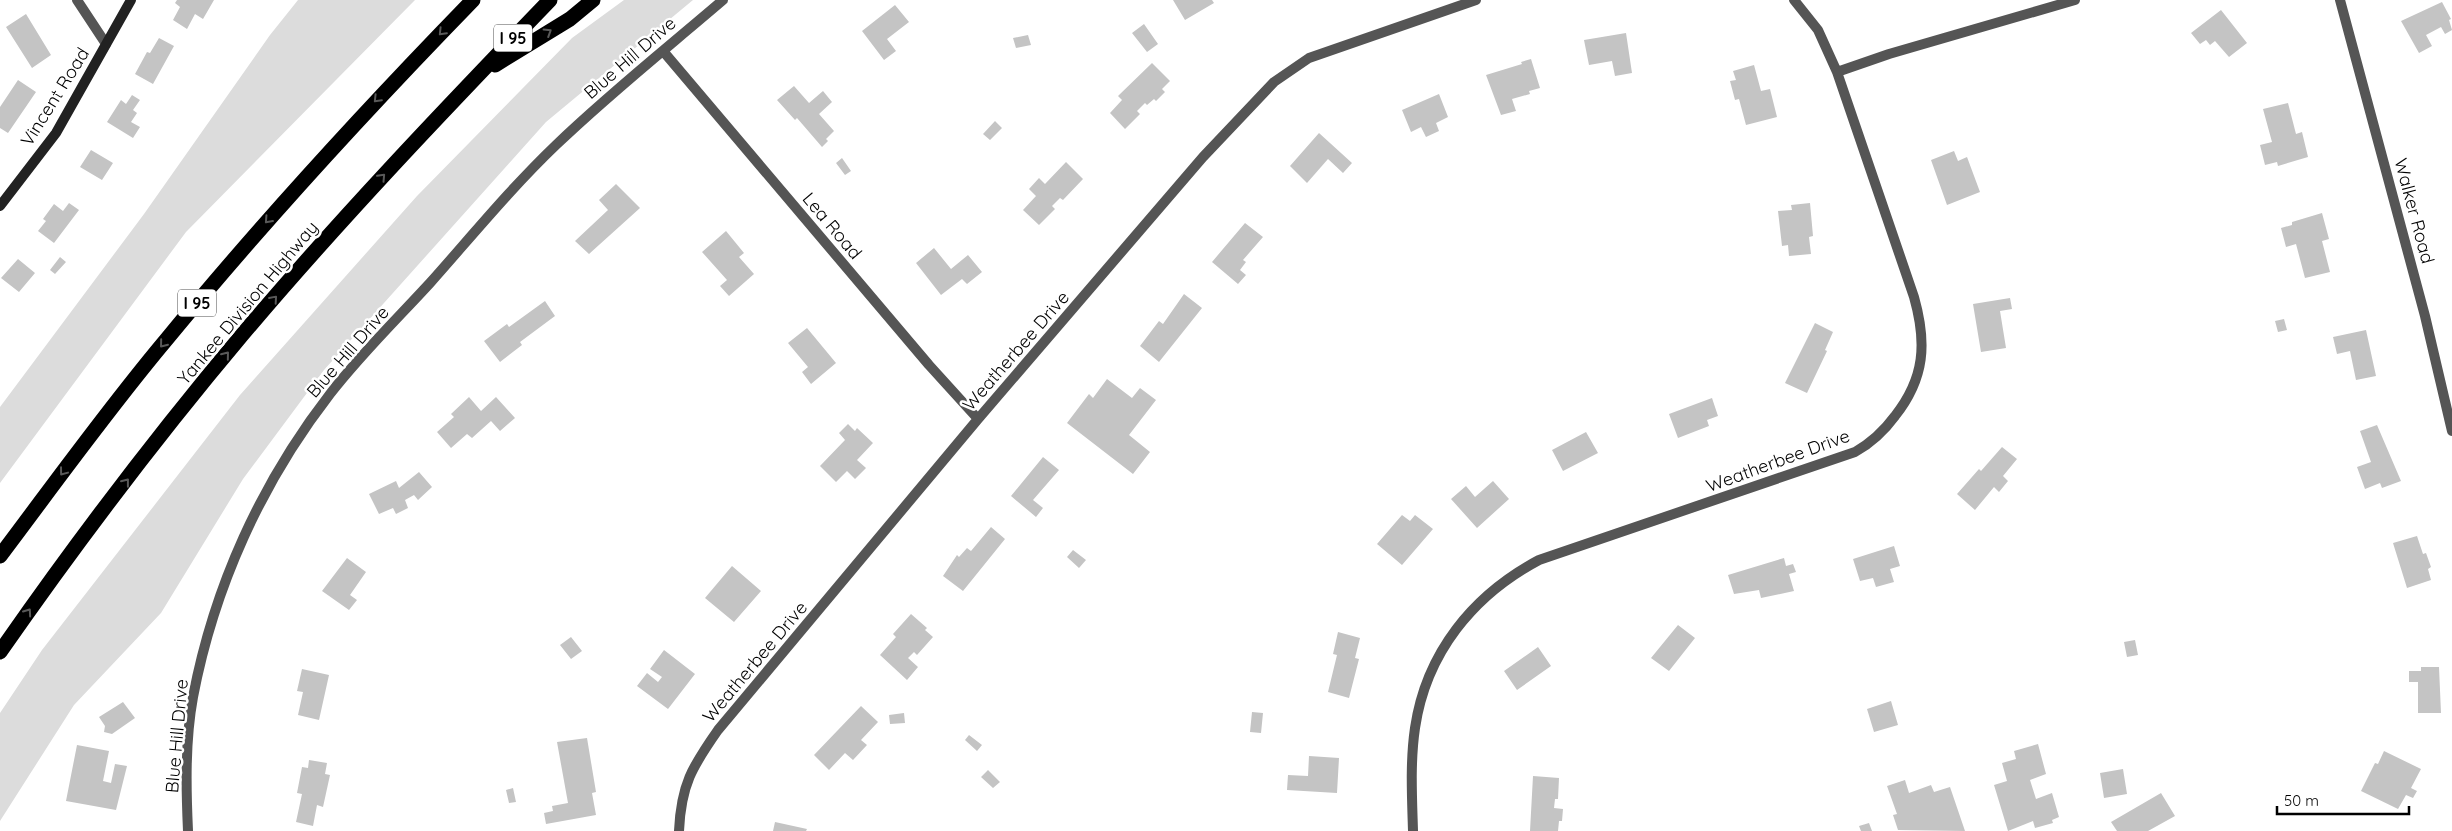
<svg xmlns="http://www.w3.org/2000/svg" width="2452" height="831" viewBox="0 0 2452 831" font-family="Quicksand,sans-serif">
<rect width="100%" height="100%" fill="#fff"/>
<path fill="#dcdcdc" d="M298 0H415L186 232 0 483V407L144 214 270 35Z
M624 0H693L546 122 324 370 243 479 161 613 74 705 0 821V713L42 650 240 395 417 196 572 38Z"/>
<path fill="#c4c4c4" d="M177 0H214L203 19 195 14 187 29 173 20 180 7 175 3Z
M1173 0H1212L1214 3 1185 20Z
M2442 2 2451 19 2449 20 2452 30 2445 34 2441 27 2426 35 2432 46 2419 53 2401 21Z
M895 5 909 22 887 39 896 51 884 60 862 31Z
M2221 10 2247 43 2229 57 2215 41 2210 45 2206 40 2200 44 2191 33Z
M26 14 51 55 32 68 6 27Z
M1144 24 1158 44 1147 52 1132 33Z
M1626 33 1632 73 1615 76 1612 61 1589 65 1584 40Z
M1028 35 1031 45 1016 48 1013 38Z
M159 38 174 46 153 84 135 74 147 52 150 53Z
M1531 59 1540 88 1529 91 1530 94 1512 99 1516 111 1501 115 1486 75 1522 64 1521 62Z
M1152 63 1170 81 1162 89 1165 92 1156 101 1154 99 1147 105 1145 103 1137 111 1140 114 1125 129 1110 113 1122 100 1118 96Z
M1754 65 1761 91 1770 89 1777 117 1746 125 1739 99 1735 100 1730 81 1736 80 1733 71Z
M18 80 36 92 8 133 0 128V107Z
M794 86 809 103 823 91 832 102 819 114 834 131 826 139 828 141 822 147 797 118 795 120 777 100Z
M1439 94 1448 117 1436 123 1439 131 1426 137 1421 127 1411 132 1402 110Z
M132 95 140 100 133 110 137 113 131 122 140 127 133 138 107 122 121 100 126 104Z
M2288 103 2296 134 2302 132 2308 157 2278 166 2277 162 2265 165 2260 145 2272 142 2263 109Z
M995 121 1002 128 990 140 983 134Z
M1319 133 1352 163 1343 173 1328 159 1307 183 1290 166Z
M91 150 113 163 102 180 80 167Z
M1954 151 1958 161 1967 157 1980 192 1947 205 1931 160Z
M842 158 851 171 845 175 836 163Z
M1066 162 1083 179 1063 200 1060 198 1052 206 1055 209 1039 225 1023 210 1036 196 1029 189 1039 178 1045 184Z
M616 184 640 208 589 254 575 241 608 210 599 200Z
M69 203 79 210 54 243 38 231 46 221 43 219 54 204 63 211Z
M1810 203 1813 236 1809 237 1811 254 1789 256 1788 245 1782 246 1778 211 1792 210 1791 205Z
M2322 213 2329 239 2322 241 2330 272 2305 278 2296 244 2286 247 2281 228 2292 225V222Z
M1245 223 1263 237 1243 260 1246 262 1240 270 1246 275 1238 284 1212 262Z
M726 231 744 253 739 257 754 274 729 296 720 286 727 280 702 252Z
M934 248 951 269 968 255 982 272 967 284 962 279 941 295 916 263Z
M60 257 66 262 55 274 50 270Z
M18 259 35 273 19 292 1 278Z
M1184 294 1202 308 1159 362 1140 346 1159 321 1163 324Z
M2010 298 2012 309 2000 311 2006 348 1981 352 1973 304Z
M545 301 555 316 520 342 522 345 500 362 484 341 507 324 509 327Z
M2284 319 2287 330 2278 332 2275 321Z
M1815 323 1833 332 1825 350 1827 351 1807 393 1785 383Z
M807 328 836 363 811 384 802 372 808 367 788 343Z
M2366 330 2376 376 2356 380 2350 351 2337 354 2333 337Z
M1107 379 1132 398 1140 388 1156 400 1129 435 1150 452 1133 474 1067 423 1089 394 1093 398Z
M469 397 481 411 496 397 515 418 500 431 491 421 472 438 467 434 451 448 437 432 454 417 451 414Z
M1712 398 1718 416 1707 420 1709 426 1678 438 1669 414Z
M848 424 855 431 857 428 873 443 857 460 866 468 855 479 847 471 836 482 820 466 845 440 839 433Z
M2377 425 2401 481 2382 488 2380 483 2365 489 2357 467 2371 462 2360 431Z
M1586 432 1598 453 1563 471 1552 450Z
M2002 447 2017 459 2003 476 2008 481 1999 492 1994 487 1975 510 1957 494 1979 469 1981 471Z
M1043 457 1059 470 1033 500 1043 508 1036 517 1011 496Z
M419 472 432 487 418 500 414 495 405 500 408 508 396 514 393 508 379 514 369 494 396 481 399 488Z
M1493 481 1509 499 1477 528 1451 499 1466 486 1475 497Z
M1402 515 1410 521 1415 515 1433 529 1402 565 1377 544Z
M991 527 1005 539 963 591 943 576 957 555 959 557 967 548 971 551Z
M2417 536 2423 554 2426 553 2431 567 2428 569 2431 580 2407 588 2393 543Z
M1894 546 1900 566 1890 569 1894 582 1876 587 1873 578 1860 581 1853 559Z
M1073 550 1086 560 1079 568 1067 557Z
M347 558 366 572 350 595 357 600 349 610 322 591Z
M1784 558 1786 566 1793 564 1796 572 1789 574 1794 591 1761 598 1759 590 1734 594 1728 575Z
M732 566 761 591 734 622 705 598Z
M911 614 927 628 925 630 933 637 917 655 914 652 908 658 918 667 907 680 880 655 896 637 893 634Z
M1678 625 1695 638 1669 671 1651 658Z
M1338 632 1360 638 1355 658 1359 659 1349 698 1328 692 1337 655 1333 654Z
M571 637 582 651 571 659 560 645Z
M2135 640 2138 655 2127 657 2124 642Z
M1538 647 1551 666 1517 690 1504 671Z
M664 650 695 674 668 709 637 686 647 673 658 682 662 677 650 669Z
M2421 667H2439L2441 713H2418V682H2409V671H2421Z
M302 669 329 675 319 720 298 715 303 692 297 691Z
M1891 701 1898 725 1874 732 1867 709Z
M123 702 135 718 112 734 104 732 105 726 99 717Z
M861 706 878 722 861 740 867 745 853 760 845 753 829 770 814 755Z
M1252 712 1263 713 1261 733 1250 732Z
M904 713 905 723 890 724 889 715Z
M969 735 982 745 977 751 965 740Z
M587 738 596 792 592 793 596 815 546 824 544 813 553 811 552 806 568 803 557 742Z
M2038 744 2046 774 2030 780 2036 799 2052 793 2059 817 2052 820 2053 823 2035 828 2033 821 2008 831 1994 785 2007 781 2002 763 2016 759 2014 751Z
M77 745 109 751 103 781 111 783 115 764 127 766 116 810 66 801Z
M2384 751 2421 769 2411 788 2417 791 2413 798 2406 795 2398 809 2361 791 2375 763 2378 764Z
M1309 756 1339 758 1337 793 1287 790 1288 775 1308 776Z
M309 760 327 763 325 774 330 775 323 807 317 805 313 826 296 822 302 794 297 793 302 767 308 768Z
M2123 769 2127 794 2104 798 2100 773Z
M988 770 1000 782 993 788 981 777Z
M1533 776 1559 778 1558 799H1555L1554 808 1563 809 1562 821H1559L1558 831H1530Z
M1905 780 1909 793 1931 785 1934 792 1950 787 1965 831 1898 830 1893 815 1897 814 1887 786Z
M513 788 516 802 509 803 506 790Z
M2161 793 2175 816 2148 831H2117L2111 822Z
M775 822 807 829 806 831H773Z
M1869 823 1872 831H1861L1859 826Z"/>
<g fill="none" stroke-linecap="round" stroke-linejoin="round">
<path stroke="#555" stroke-width="10" d="M77 0 106 44
M2340 0 2425 316 2452 431
M663 51 929 365 978 419
M1837 72 1889 54 2075 0
M188 831C186 787 185 741 193 697 214 587 261 483 330 394 360 355 397 319 430 283 471 237 511 188 556 145 609 94 667 48 723 0
M679 831C681 785 692 767 718 730L978 419 1203 157 1274 82 1309 58 1476 0
M1413 831C1412 797 1410 762 1415 728 1426 653 1473 595 1539 560L1855 452C1871 443 1884 431 1895 416 1925 378 1927 343 1914 297L1837 72 1818 30 1794 0"/>
<path stroke="#222" stroke-width="10" d="M0 206 56 133 131 0"/>
<path stroke="#000" stroke-width="15" d="M495 65 570 19 593 0
M0 556C55 483 108 409 166 340 263 222 366 110 473 0
M0 652C76 543 157 436 242 335 340 219 445 109 550 0"/>
</g>
<defs><path id="oneway-chevron" d="M-2-3.5L2.5 0L-2 3.5" fill="none" stroke-width="1.6" stroke-linecap="round" stroke-linejoin="round" transform="scale(1.25)"/></defs>
<g stroke="#595959">
<use href="#oneway-chevron" transform="translate(442 32) rotate(134)"/>
<use href="#oneway-chevron" transform="translate(548 32) rotate(-32)"/>
<use href="#oneway-chevron" transform="translate(377 99) rotate(134)"/>
<use href="#oneway-chevron" transform="translate(382 177) rotate(-47)"/>
<use href="#oneway-chevron" transform="translate(268 220) rotate(132)"/>
<use href="#oneway-chevron" transform="translate(274 299) rotate(-49)"/>
<use href="#oneway-chevron" transform="translate(163 344) rotate(129)"/>
<use href="#oneway-chevron" transform="translate(226 355) rotate(-51)"/>
<use href="#oneway-chevron" transform="translate(63 472) rotate(127)"/>
<use href="#oneway-chevron" transform="translate(126 482) rotate(-52)"/>
<use href="#oneway-chevron" transform="translate(28 612) rotate(-55)"/>
</g>
<g text-anchor="middle" stroke-width="5" stroke-linejoin="round" paint-order="stroke">
<g fill="#fff" stroke="#4c4c4c" stroke-width="1">
<rect x="494" y="24.5" width="38" height="27" rx="4"/>
<rect x="178" y="289.5" width="38" height="27" rx="4"/>
</g>
<g font-size="16" font-weight="bold" fill="#000">
<text x="513" y="44">I 95</text>
<text x="197" y="309">I 95</text>
</g>
<g font-size="18" fill="#000" stroke="#fff">
<text transform="translate(630 58) rotate(-41)" y="6">Blue Hill Drive</text>
<text transform="translate(55 97) rotate(-58)" y="6">Vincent Road</text>
<text transform="translate(2414 211) rotate(75)" y="6">Walker Road</text>
<text transform="translate(832 226) rotate(50)" y="6">Lea Road</text>
<text transform="translate(248 303) rotate(-50)" y="6">Yankee Division Highway</text>
<text transform="translate(1016 351) rotate(-49)" y="6">Weatherbee Drive</text>
<text transform="translate(348 352) rotate(-49)" y="6">Blue Hill Drive</text>
<text transform="translate(1778 461) rotate(-20)" y="6">Weatherbee Drive</text>
<text transform="translate(755 662) rotate(-50)" y="6">Weatherbee Drive</text>
<text transform="translate(177 736) rotate(-85)" y="6">Blue Hill Drive</text>
</g>
</g>
<path d="M2277 806v8h132v-8" fill="none" stroke="#000000" stroke-width="2.5"/>
<text x="2284" y="806" font-size="15" fill="#000000" stroke="#ffffff" stroke-width="4" paint-order="stroke">50 m</text>
</svg>
